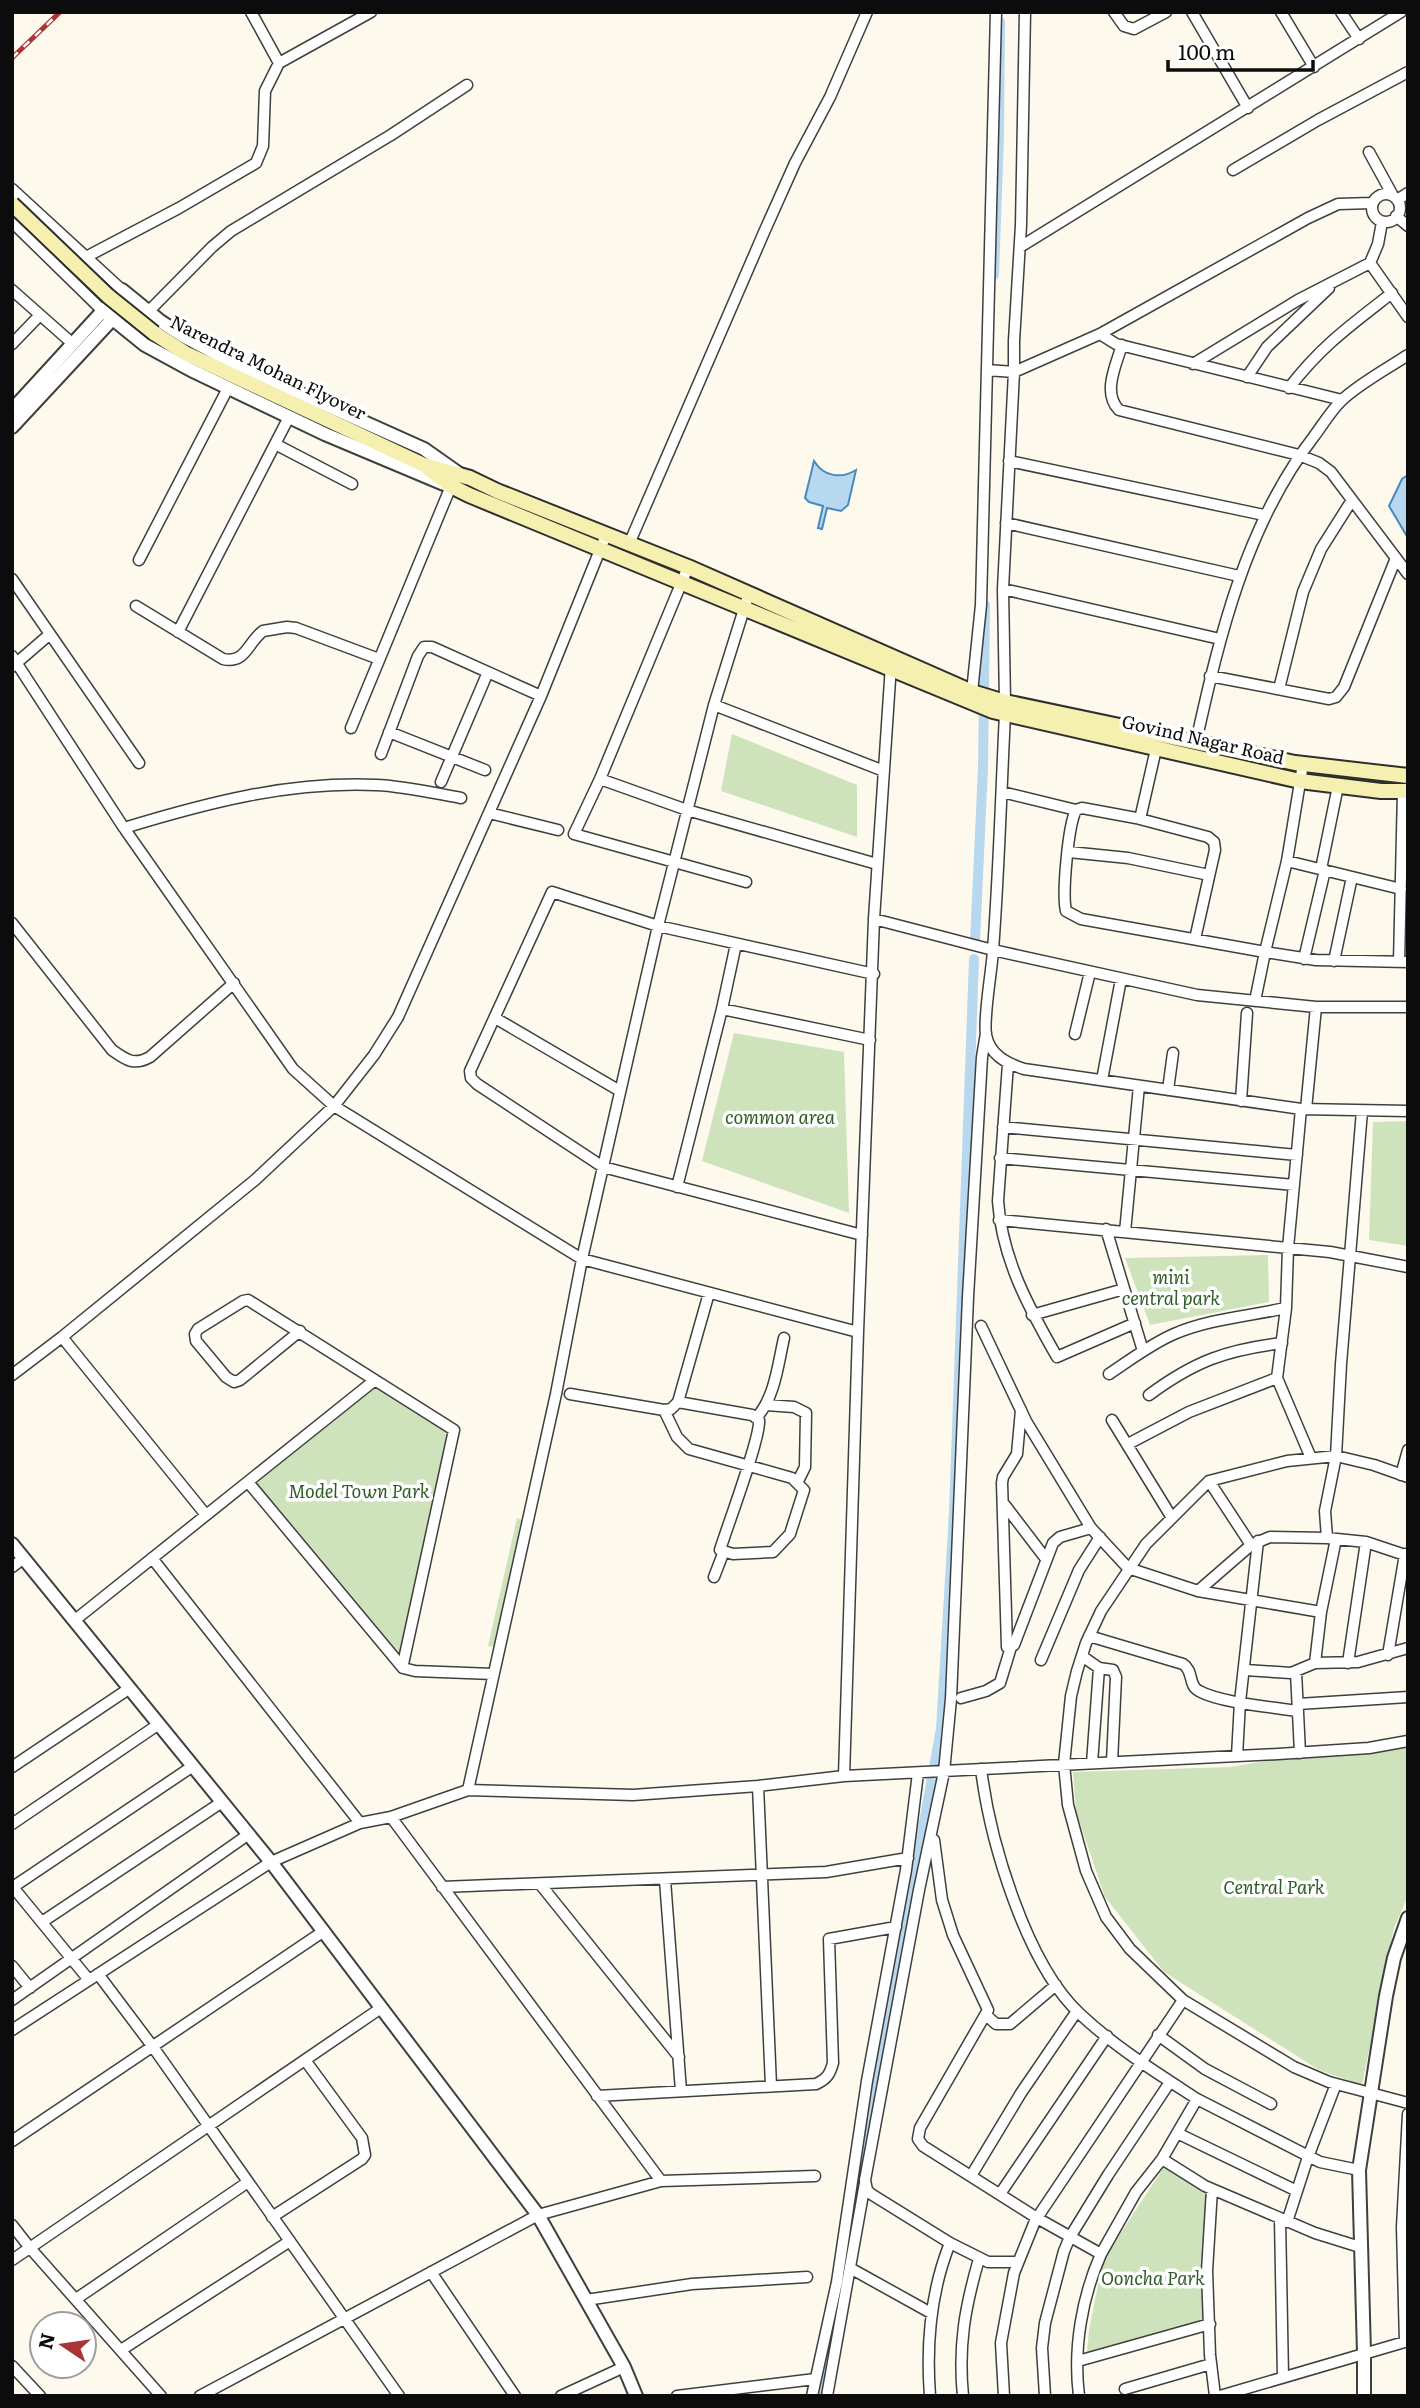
<svg xmlns="http://www.w3.org/2000/svg" width="1420" height="2408" viewBox="0 0 1420 2408" font-family="Literata,serif">
<rect width="100%" height="100%" fill="#fdfaed"/>
<path fill="#cee3bb" d="M732 734 857 785V837L721 791Z
M734 1033 844 1052 849 1213 702 1161Z
M1408 1121V1246L1369 1240 1373 1122Z
M1268 1255 1269 1302 1150 1325 1125 1258Z
M375 1380 454 1430 403 1664 248 1482Z
M517 1518 526 1521 497 1647 488 1646Z
M1408 1737V1896L1394 1928 1362 2085 1319 2070 1164 1972 1105 1897 1076 1812 1073 1772 1230 1767Z
M1164 2167 1206 2193 1204 2321 1087 2352 1089 2330 1103 2260Z"/>
<path fill="#b8d8ef" stroke="#478abd" stroke-width="2" d="M814 461C824 477 841 479 856 470L848 505 841 511 827 508 822 529 818 528 823 506 809 502 805 498Z
M1408 475V538L1389 506 1402 479Z"/>
<g fill="none" stroke-linecap="round" stroke-linejoin="round">
<path stroke="#b8d8ef" stroke-width="10" d="M994 275 999 137 1000 22
M975 941 983 768 985 605
M848 2238 941 1729 954 1512 974 959
M817 2396 823 2368"/>
<g stroke="#3f3f3f" stroke-width="13">
<path id="minor" d="M251 12 279 63 371 12
M1114 12 1124 26 1134 29 1166 12
M1192 12 1248 108
M1281 12 1314 67
M1341 12 1359 39
M1369 152 1392 194
M1233 170 1318 120 1408 72
M12 189 122 290
M1372 208a14 14 0 1 1 28 0a14 14 0 1 1-28 0Z
M1397 200 1408 193
M1396 216 1408 226
M12 222 103 311
M1020 247 1401 12
M86 257 179 208 256 163 263 146 265 91 279 63
M1370 263 1408 317
M12 290 73 344
M148 312 212 247 231 231 391 135 467 85
M1100 334 1116 344 1342 400
M12 344 40 315
M1122 345C1116 365 1102 393 1119 410L1299 455 1319 463 1331 472 1408 574
M1193 364 1298 300 1370 263 1378 244 1382 222
M987 370 1014 372 1100 334 1308 218 1338 204 1372 203
M1247 377 1267 347 1329 288
M1289 388C1321 346 1351 325 1392 293
M275 444 352 484
M1009 461 1264 515
M1006 523 1239 576
M629 544 765 230 795 163 830 97 867 12
M139 560 228 388
M688 567 600 779 574 834 746 882
M12 579 139 763
M1003 589 1220 639
M136 606 223 659C246 664 247 643 263 631L287 627 296 628 379 659
M178 632 289 417
M12 656 124 828 293 1069 334 1106 582 1259 858 1332
M13 666 50 634
M1210 676 1329 699 1336 697 1344 687 1396 558
M1279 689 1303 592 1321 549 1352 500
M972 692 981 605 996 12
M1005 702 1003 589 1014 372V341L1021 225 1025 12
M714 705 884 771
M1005 714C1001 793 999 872 993 950 992 970 983 1018 986 1035 990 1055 1006 1063 1024 1069L1301 1109 1408 1111
M351 728 451 486
M389 732 485 770
M1196 742C1220 634 1246 524 1315 435 1323 424 1331 411 1341 401 1357 385 1388 368 1408 355
M381 754 418 656 424 647H432L541 696
M600 779 687 810 877 864
M441 782 488 672
M1002 792 1076 810 1082 808 1136 818 1208 837 1214 842 1215 850 1195 939
M1076 810C1068 826 1062 894 1066 911L1081 919 1265 952 1287 861 1303 764
M489 813 558 830
M1140 819 1156 749
M124 828C206 803 289 781 376 785 404 786 433 793 461 798
M1069 852 1128 858 1209 875
M1287 861 1401 889
M1321 869 1338 786
M874 919 993 950 1197 995 1316 1007H1408
M12 923 112 1050C126 1060 134 1066 150 1057L234 983
M1304 959 1325 870
M1334 961 1352 877
M1399 962 1403 791
M1255 1001 1265 952 1316 960 1408 962
M722 1009 870 1040
M495 1018 620 1091
M1075 1034 1090 972
M1008 1064 998 1201C1002 1259 1029 1308 1057 1357L1135 1323
M1102 1080 1121 979
M1168 1090 1173 1053
M1241 1101 1247 1013
M1306 1109 1316 1007
M1362 1111 1341 1364 1336 1456 1325 1511 1327 1538 1366 1542 1408 1556
M1003 1127 1297 1155
M1000 1158 1294 1185
M677 1187 722 1009 736 944
M999 1220 1330 1252 1408 1267
M1106 1229 1143 1351
M1125 1232 1139 1086
M862 1235 603 1167 477 1084 471 1078 470 1071 552 892 658 926 874 974
M1286 1308 1288 1248 1301 1109
M1032 1315 1124 1289
M981 1326 1026 1421 1091 1528 1128 1568 1198 1591 1321 1612
M300 1331 240 1380 234 1382 226 1377 196 1341 195 1334 198 1329 243 1301 248 1300 454 1430 403 1664V1668L415 1671 493 1674
M62 1337 206 1515
M1109 1374C1130 1360 1151 1344 1174 1334 1209 1319 1249 1316 1286 1308L1277 1378 1311 1458
M12 1375 62 1337 255 1180 334 1106 374 1055 398 1017 541 696 606 535
M570 1394 664 1410 671 1409 678 1402 709 1293
M1149 1395C1195 1361 1226 1350 1282 1343
M766 1405 794 1407 806 1413 805 1467 797 1483
M664 1410 677 1437 689 1449 792 1478 804 1490 790 1534 773 1552 733 1554 720 1550C727 1527 761 1437 759 1420L752 1415 678 1402
M1021 1410 1017 1454 1003 1477 1002 1483 1007 1647 1014 1645 1053 1543 1060 1537 1091 1528
M756 1418C775 1398 778 1364 784 1338
M1112 1420 1172 1518
M1128 1444 1189 1412 1277 1378
M1401 1475 1408 1450
M1408 1477 1374 1465 1336 1456 1287 1461 1209 1481 1146 1544 1101 1611 1086 1643 1077 1671 1071 1696 1064 1764 1068 1805 1086 1871 1106 1917 1130 1949 1183 2000 1294 2067 1329 2082 1408 2103
M1209 1481 1251 1545 1270 1537 1327 1538
M248 1482 403 1668
M1004 1504 1046 1559
M1336 1539 1321 1612 1315 1663 1358 1662 1408 1648
M152 1558 360 1823
M12 1567 24 1558
M714 1577 724 1551
M1198 1591 1251 1545
M75 1620 375 1380
M1089 1636 1183 1664C1194 1671 1188 1686 1199 1691 1221 1703 1273 1707 1298 1711
M1388 1655 1405 1554
M1082 1656 1099 1668 1092 1763
M1041 1660 1079 1570 1100 1537
M1348 1663 1366 1542
M1099 1668 1113 1670 1116 1677 1112 1762
M1245 1670 1291 1673 1315 1663
M1296 1672 1300 1753
M961 1698 986 1691 1000 1683 1011 1647
M1298 1704 1408 1697
M1237 1756 1240 1702 1258 1541
M12 1767 130 1688
M981 1769C990 1841 1026 1964 1080 2014 1115 2047 1157 2073 1197 2099L1162 2159 1205 2186 1315 2233 1360 2247
M844 1776 858 1332 874 919 891 665
M758 1786 771 2086
M468 1790 556 1394 582 1259 658 926 714 705 749 593
M391 1817 661 2181
M12 1824 159 1724
M934 1840 942 1900 953 1935 988 2010 920 2128 918 2139 923 2146 1037 2218 1101 2254 1136 2192 1162 2159
M665 1880 681 2091
M540 1884 679 2057
M12 1886 89 1980
M13 1887 193 1766
M442 1887 826 1872 908 1858
M42 1922 222 1802
M12 1966 30 1988
M98 1974 153 2047 399 2396
M12 2000 249 1834
M986 2015 996 2024H1010L1056 1985
M12 2030 271 1862 360 1823 391 1817 468 1790 633 1795 758 1786 844 1776 1278 1754 1369 1748 1408 1741
M1158 2035 1205 2069 1271 2104
M597 2096 816 2084C827 2079 830 2074 833 2063L829 1939 896 1927
M1197 2099 1320 2162 1359 2170
M1177 2133 1297 2191
M12 2141 324 1931
M971 2176 1021 2093 1077 2011
M1212 2189 1207 2271 1210 2355 1215 2396
M1000 2194 1107 2036
M272 2217 362 2159 365 2155 362 2138 305 2060
M1280 2219 1283 2377
M1287 2222 1308 2157 1336 2084
M12 2225 30 2248 161 2396
M950 2243 871 2194 867 2190 865 2180 919 1890 944 1772 951 1699 968 1297 982 1057 986 1033
M12 2260 381 2008
M850 2268 931 2313
M431 2272 515 2396
M76 2299 248 2182
M586 2300 692 2284 807 2277
M1405 2342 1402 2227 1408 2114
M121 2350 290 2241
M1078 2361 1210 2324
M12 2366 40 2396
M1125 2389 1211 2364
M200 2396 538 2215 661 2181 815 2176
M561 2396 624 2367
M677 2396 815 2379
M812 2396 837 2282 867 2081 906 1870 918 1773
M827 2396 865 2183
M930 2396C926 2343 930 2293 950 2243L988 2262H1018
M963 2396C958 2346 965 2307 979 2259
M1004 2396 1001 2343 1014 2273 1035 2221 1183 2000
M1045 2396 1042 2348 1045 2323 1064 2251 1070 2237 1108 2175 1170 2082
M1079 2396C1073 2348 1082 2297 1101 2254
M1220 2396 1408 2341"/>
</g>
<g stroke="#3f3f3f" stroke-width="16">
<path id="tertiary" d="M103 311 145 345 191 370 325 434 444 484
M12 410 122 290 160 321 183 336 239 366 424 449 458 473
M12 427 117 314
M12 1544 271 1862 538 2215 624 2367 636 2396
M1364 2396V2353L1359 2170 1386 1996 1394 1958 1408 1918"/>
</g>
<g stroke="#2e2e2e" stroke-width="18">
<path id="secondary" d="M154 333 185 353 424 465 470 478 497 491 688 567 972 692 1005 702 1295 763 1408 776
M429 469 451 486 469 495 993 711 1300 781 1381 791H1408"/>
</g>
<use href="#minor" stroke="#fff" stroke-width="10"/>
<use href="#tertiary" stroke="#fff" stroke-width="12"/>
<use href="#secondary" stroke="#f5f0b0" stroke-width="14"/>
<g stroke="#ab3536" stroke-width="5">
<path id="rail" d="M12 58 60 12"/>
</g>
<use href="#rail" stroke="#fff" stroke-width="2.5" stroke-dasharray="8" stroke-linecap="butt"/>
<g stroke="#2e2e2e" stroke-width="18" stroke-linecap="butt">
<path id="secondary-bridge" d="M12 204 108 296 154 333"/>
</g>
<use href="#secondary-bridge" stroke="#f5f0b0" stroke-width="14"/>
</g>
<g text-anchor="middle" stroke-width="7" stroke-linejoin="round" paint-order="stroke">
<g font-size="18" fill="#0c0c0c" stroke="#fff">
<text transform="translate(268 368) rotate(26)" y="6">Narendra Mohan Flyover</text>
<text transform="translate(1203 740) rotate(13)" y="6">Govind Nagar Road</text>
</g>
<g font-size="18" font-style="italic" fill="#2e5c24" stroke="#fff">
<text x="780" y="1124">common area</text>
<text x="1171" y="1284">mini<tspan x="1171" dy="21">central park</tspan></text>
<text x="359" y="1498">Model Town Park</text>
<text x="1274" y="1894">Central Park</text>
<text x="1153" y="2285">Ooncha Park</text>
</g>
</g>
<rect width="1420" height="2408" fill="none" stroke="#0c0c0c" stroke-width="28"/>
<g transform="translate(63 2345) rotate(283)"><circle r="33" fill="#ffffff" stroke="#9e9e9e" stroke-width="2"/>
<path d="M0-5L12 26L0 18L-12 26Z" fill="#ab3536"/>
<text y="-10" font-size="19" font-weight="bold" text-anchor="middle" fill="#0c0c0c">N</text>
</g>
<path d="M1168 60v10h145v-10" fill="none" stroke="#0c0c0c" stroke-width="3.5"/>
<text x="1178" y="60" font-size="21" fill="#0c0c0c" stroke="#ffffff" stroke-width="5" paint-order="stroke">100 m</text>
</svg>
